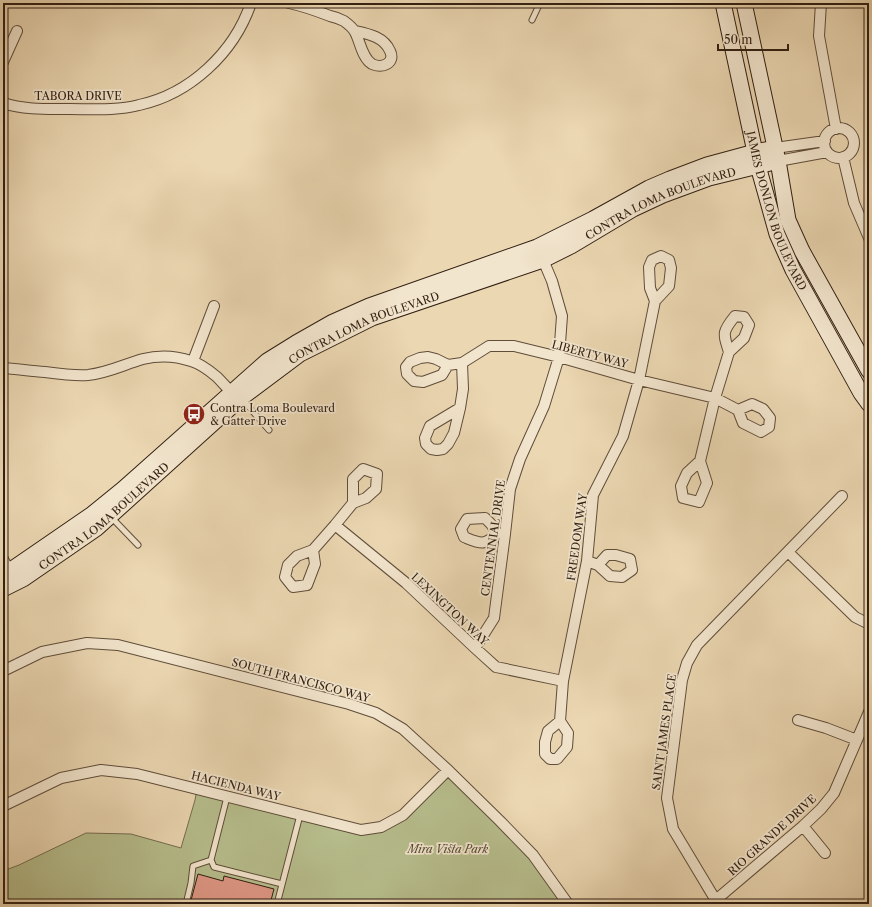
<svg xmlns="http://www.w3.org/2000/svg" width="872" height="907" viewBox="0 0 872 907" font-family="'Libre Caslon Text',serif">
<rect width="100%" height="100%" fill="#ebd7b2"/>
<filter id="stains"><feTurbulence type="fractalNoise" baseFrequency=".005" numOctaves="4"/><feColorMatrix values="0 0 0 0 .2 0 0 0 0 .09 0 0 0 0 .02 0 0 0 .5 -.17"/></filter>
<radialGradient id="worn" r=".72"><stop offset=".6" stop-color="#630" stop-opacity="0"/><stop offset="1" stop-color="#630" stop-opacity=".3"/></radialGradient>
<path fill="#b7be8d" stroke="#746e50" d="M448 770 500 821 568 904H3V871L19 865 86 833 131 834 181 848 195 800 197 789 361 830 403 815Z"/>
<path fill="#de9885" stroke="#311f12" d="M198 874 223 881 224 876 274 889 270 904 259 902V904H190Z"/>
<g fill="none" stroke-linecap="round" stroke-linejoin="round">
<g stroke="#604d3a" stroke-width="7">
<path id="lane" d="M532 20 540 3
M242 399 269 430
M111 517 138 545
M3 554 11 569
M211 860 214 867 282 884
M186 904 191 883 193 866 211 860 227 797
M277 904 300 815"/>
</g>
<g stroke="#604d3a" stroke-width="12">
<path id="street" d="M289 3C303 6 317 11 330 16 335 17 340 19 344 21 348 24 353 28 355 32 360 41 362 58 372 64 382 69 396 63 390 51 384 37 369 34 355 31
M821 3 819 36 836 129
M3 62 17 31
M3 103C24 110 47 109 69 109 93 109 116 111 139 105 190 94 234 53 251 3
M824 143a15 15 0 1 1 30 0a15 15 0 1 1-30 0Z
M775 148 825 141
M843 157 854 203 869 238
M778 161 827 152
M193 361 214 306
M448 365 442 375 423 382 414 381 407 374 406 367 410 362 420 358 428 357 436 359 448 365 462 363 489 346H514L559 357 639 380 715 398 738 410 743 423 761 432 769 427 770 418 763 409 752 404 738 410
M3 368C17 369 31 371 45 372 60 374 74 376 88 375 108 373 125 364 143 359 159 355 176 356 191 361 201 364 210 371 217 377 224 384 229 391 237 396
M460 408 430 426 425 438 426 444 431 449 437 450 443 449 448 444 454 433 460 408 463 389 462 363
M700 461 687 473 681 486 683 498 699 502 707 483 700 461 715 398 729 352 744 338 749 325 744 317 735 316C722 332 723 333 729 352
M485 518 491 524 497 533C485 547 479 543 464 537L461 529 467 519Z
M335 525 406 583 475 648 496 667 563 681
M313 550 315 564 307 585 293 587 285 577 288 565 297 556 313 550 335 525 353 503 366 498 376 489 377 474 363 469 353 479V503
M788 552 855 617 869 624
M587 561 598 565 610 576 622 577 632 570 630 559 616 555H607L598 565
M475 648 494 618 505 534 510 489 520 459 544 406 559 357 562 316 552 281 541 255
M3 671 42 652 87 643 118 645 349 704 376 713 403 729 448 770 500 821 533 855 568 904
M798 720 826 728 857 740
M560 721 548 731 545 742V754L550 759H557L567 747 568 733 560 721 563 681 587 561 593 495 623 436 639 380 655 301 669 286 671 268 669 260 661 256 652 260 649 267 650 288 655 301
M3 806 61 778 101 770 137 774 361 830 381 827 403 815 448 770
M803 826 825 853
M711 904 803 826 821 809 834 793 869 712
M718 904 673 829 667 798 682 680 687 663 697 645 842 496"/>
</g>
<g stroke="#311f12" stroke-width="17">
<g id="secondary">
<path id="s1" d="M723 3 758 166 777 234 793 270 861 393 869 404"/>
<path d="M744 3 778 161 788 220 802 251 869 371"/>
<path d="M3 574 11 570 91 515 123 489 267 361 296 343 333 322 369 306 537 247 593 219 649 188 670 179 707 165 755 152 775 148"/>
<path id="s2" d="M3 589 23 579 97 528 241 398 300 354 372 318 543 260 571 246 633 209 663 195 709 178 778 161"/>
</g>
</g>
<use href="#lane" stroke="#f2e5cd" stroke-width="5"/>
<use href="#street" stroke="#f2e5cd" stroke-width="10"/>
<use href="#secondary" stroke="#f2e5cd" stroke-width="15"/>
</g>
<defs>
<g id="bus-disc" transform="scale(1.15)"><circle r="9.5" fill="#8f2418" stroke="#f2e5cd"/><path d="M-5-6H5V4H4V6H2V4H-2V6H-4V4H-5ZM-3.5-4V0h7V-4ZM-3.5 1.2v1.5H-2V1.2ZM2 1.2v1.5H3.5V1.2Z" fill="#fff"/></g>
</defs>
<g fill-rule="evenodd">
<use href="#bus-disc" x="194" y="414"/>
</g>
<g text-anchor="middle" stroke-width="3.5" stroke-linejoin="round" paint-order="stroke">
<g font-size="11" fill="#311f12" stroke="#f2e5cd">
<text x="78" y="100">TABORA DRIVE</text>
<text dy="4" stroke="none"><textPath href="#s2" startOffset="772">CONTRA LOMA BOULEVARD</textPath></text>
<text dy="4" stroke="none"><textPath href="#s1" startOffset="215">JAMES DONLON BOULEVARD</textPath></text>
<text dy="4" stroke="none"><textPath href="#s2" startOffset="449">CONTRA LOMA BOULEVARD</textPath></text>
<text transform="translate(590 354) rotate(15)" y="4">LIBERTY WAY</text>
<text dy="4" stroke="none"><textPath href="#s2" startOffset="125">CONTRA LOMA BOULEVARD</textPath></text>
<text transform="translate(577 537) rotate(-82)" y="4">FREEDOM WAY</text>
<text transform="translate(493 538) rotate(-82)" y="4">CENTENNIAL DRIVE</text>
<text transform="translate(450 609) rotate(43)" y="4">LEXINGTON WAY</text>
<text transform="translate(301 680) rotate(15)" y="4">SOUTH FRANCISCO WAY</text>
<text transform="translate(664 732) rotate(-82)" y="4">SAINT JAMES PLACE</text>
<text transform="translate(236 786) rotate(14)" y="4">HACIENDA WAY</text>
<text transform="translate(772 835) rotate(-42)" y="4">RIO GRANDE DRIVE</text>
</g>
<g font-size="11" fill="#311f12" stroke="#f2e5cd" text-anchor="start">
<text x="210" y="412">Contra Loma Boulevard<tspan x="210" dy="13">&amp; Gatter Drive</tspan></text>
</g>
<g font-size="11" font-style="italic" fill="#524731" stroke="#f2e5cd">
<text x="448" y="853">Mira Vista Park</text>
</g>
</g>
<rect width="872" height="907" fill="none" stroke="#ebd7b2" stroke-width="16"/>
<rect x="4" y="4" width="864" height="899" fill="none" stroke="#311f12" stroke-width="2"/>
<rect x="8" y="8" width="856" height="891" fill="none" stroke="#311f12"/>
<path d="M718 44v6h70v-6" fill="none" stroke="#311f12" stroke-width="2"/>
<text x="724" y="44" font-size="12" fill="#311f12" stroke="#f2e5cd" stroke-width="3" paint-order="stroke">50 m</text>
<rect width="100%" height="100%" filter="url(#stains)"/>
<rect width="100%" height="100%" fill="url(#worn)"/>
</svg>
